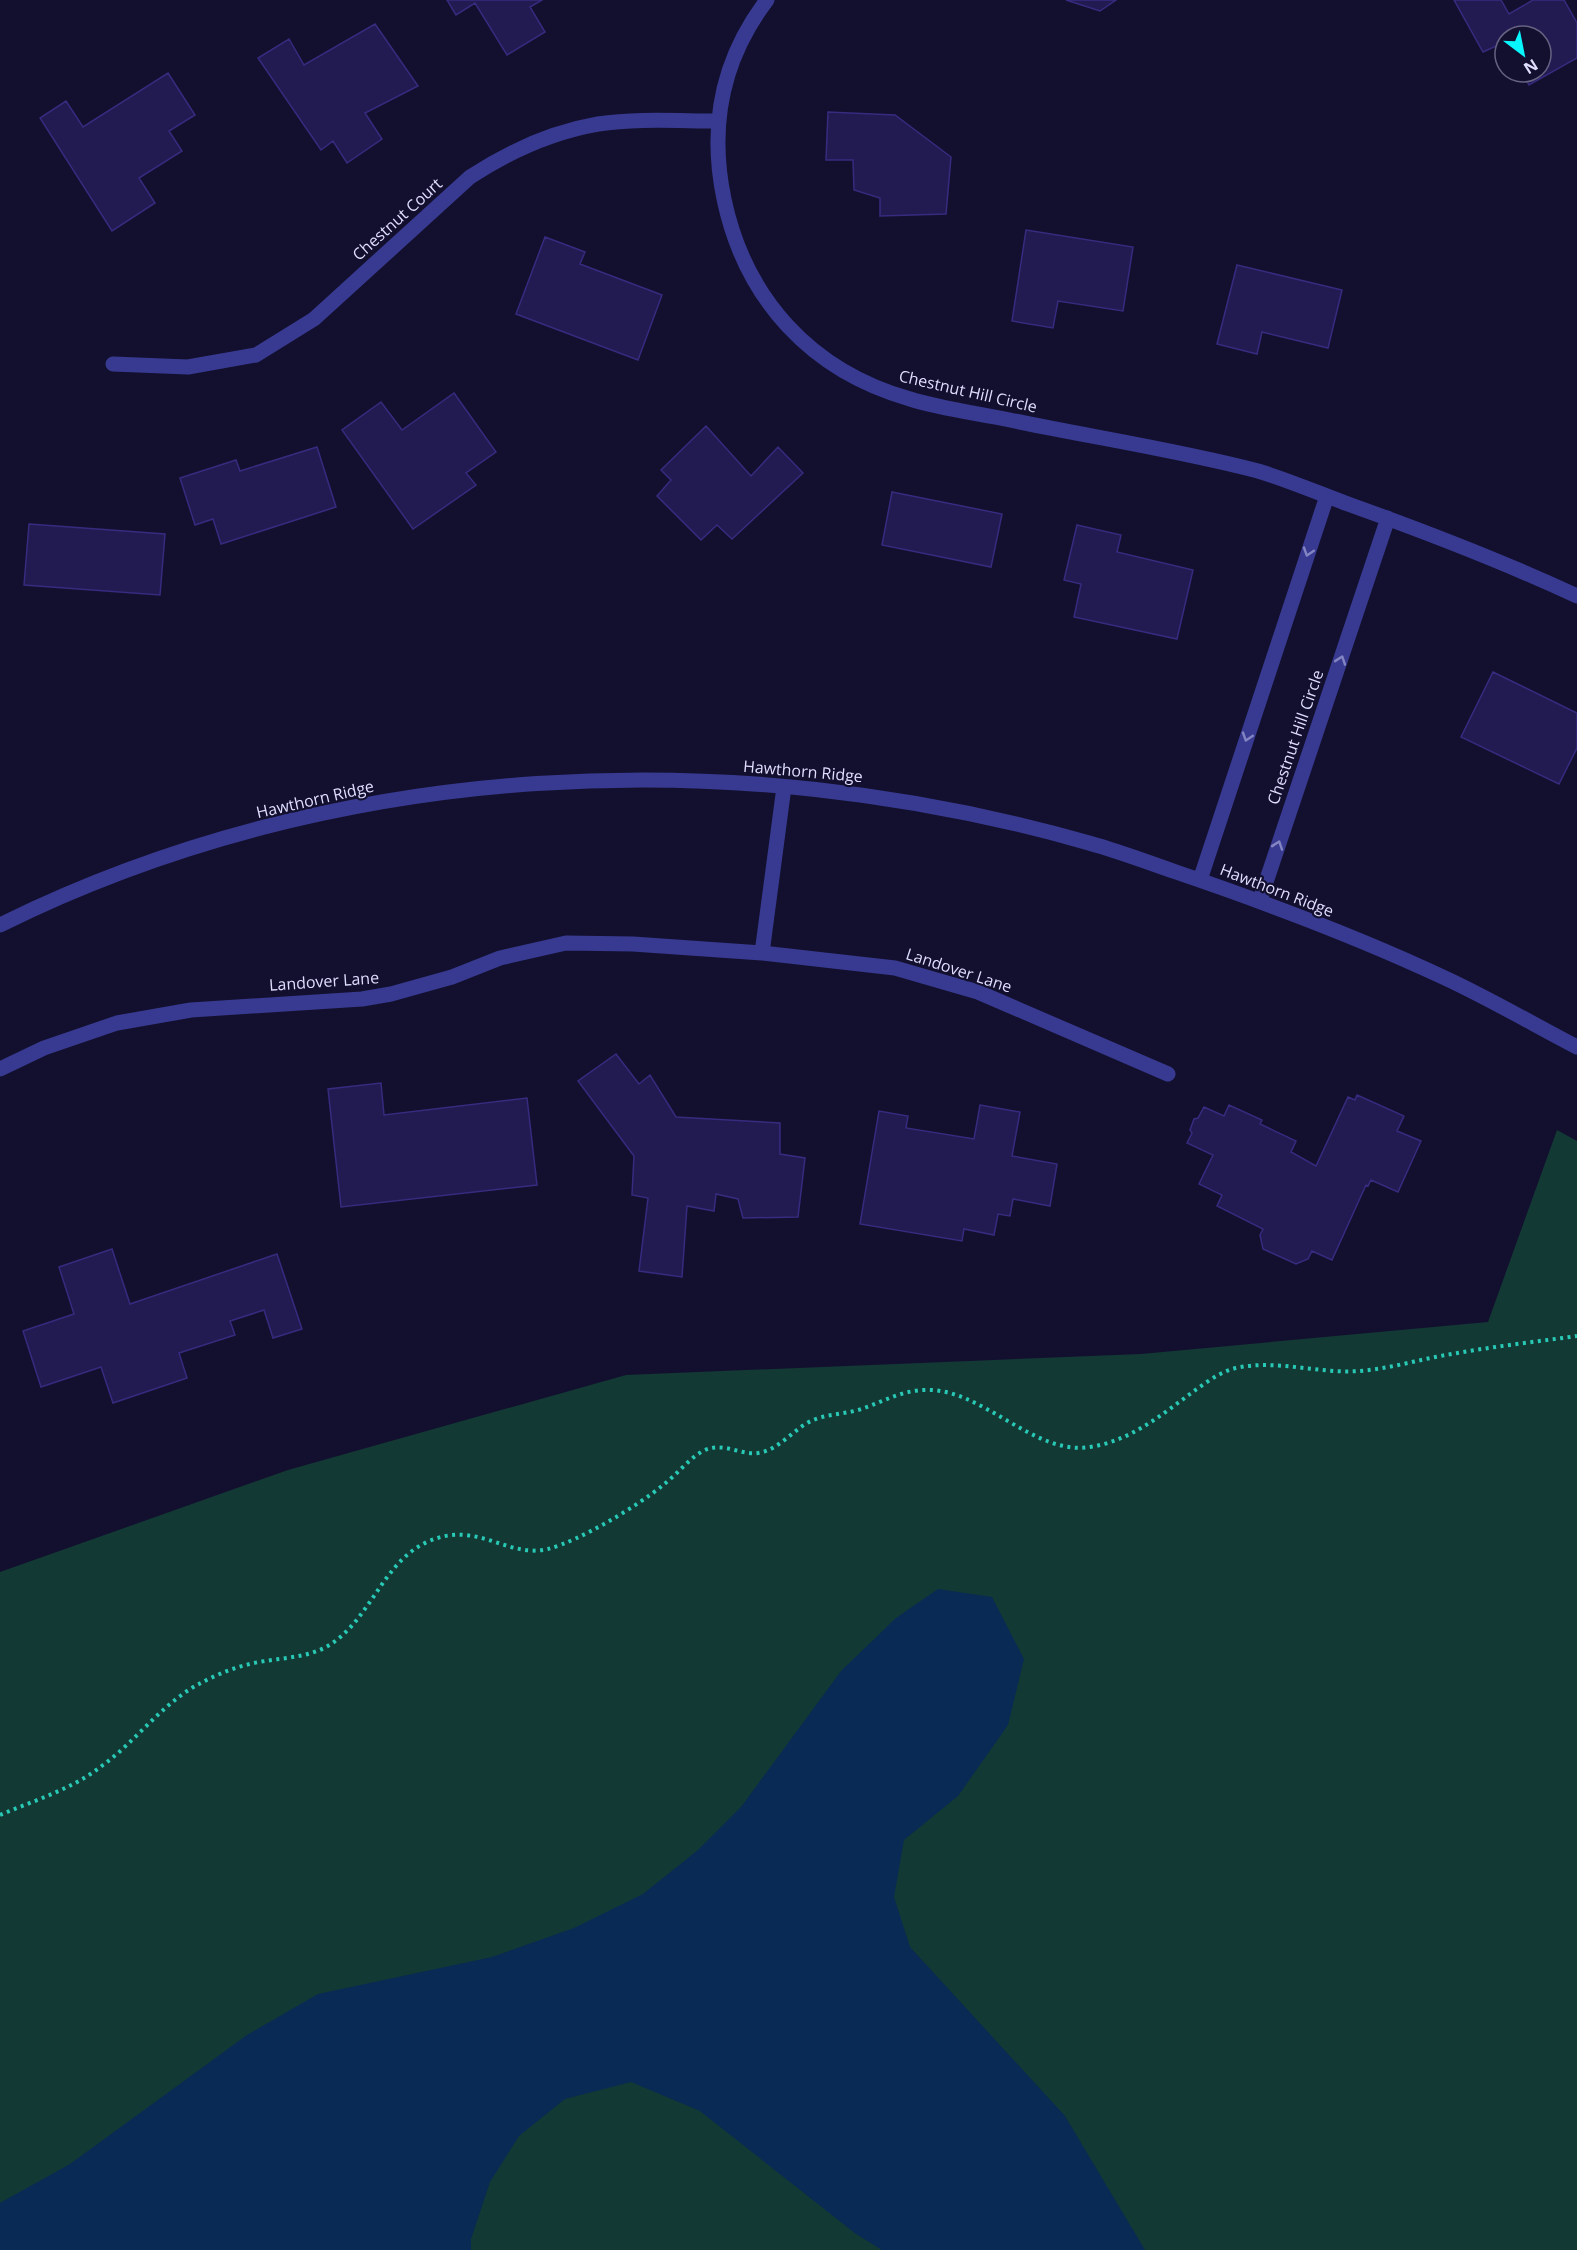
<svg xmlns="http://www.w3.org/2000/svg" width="1577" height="2250" viewBox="0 0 1577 2250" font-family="'Open Sans',sans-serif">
<rect width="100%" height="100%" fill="#13102f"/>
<path fill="#133935" d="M1557 1130 1577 1141V2250H0V1572L288 1470 626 1375 1141 1354 1488 1322Z"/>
<path fill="#092a54" d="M938 1589 992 1597 1024 1659 1008 1725 958 1796 904 1840 894 1897 910 1947 1065 2116 1145 2250H882L856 2234 700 2111 631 2082 565 2099 519 2136 490 2182 471 2239V2250H0V2203L70 2164 247 2035 318 1994 492 1957 574 1928 643 1894 698 1850 741 1807 841 1671 896 1618Z"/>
<path fill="#221b51" stroke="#362b7f" stroke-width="1.5" d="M447 0H542L530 7 545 32 507 55 475 3 456 15Z
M1066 0H1116L1100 11Z
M1454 0H1501L1509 14 1533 0H1564L1577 23V58L1529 85 1522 72H1541V36H1505V42L1483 52Z
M375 24 418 86 365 113 382 139 347 163 333 141 321 150 258 58 289 39 304 65Z
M168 73 195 115 169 131 182 151 139 178 155 203 112 231 40 118 66 101 83 127Z
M828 112 895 115 951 157 946 214 880 216V198L854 190 853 160H826Z
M1026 230 1133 247 1123 311 1058 301 1053 328 1012 321Z
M545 237 585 252 580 264 662 295 638 360 516 314Z
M1237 265 1342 290 1328 348 1262 332 1257 354 1217 344Z
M454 393 496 452 466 473 476 485 413 529 342 430 381 402 402 430Z
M706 426 751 476 778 447 803 473 732 539 717 525 701 540 657 496 671 480 661 470Z
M317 447 336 507 221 544 213 519 195 525 180 478 236 460 240 471Z
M892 492 1002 514 991 567 882 545Z
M29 524 165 534 160 595 24 585Z
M1077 525 1121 535 1117 552 1193 570 1177 639 1074 617 1081 584 1064 580Z
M1493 672 1577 713V748L1559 784 1461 737Z
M616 1054 639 1084 650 1075 676 1117 780 1123V1154L805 1158 798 1217 743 1218 738 1199 716 1194 714 1211 687 1206 682 1277 639 1271 648 1198 632 1195 634 1156 578 1081Z
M381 1083 384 1115 527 1098 537 1185 341 1207 328 1089Z
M1357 1095 1404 1116 1397 1131 1421 1141 1398 1192 1371 1180 1368 1186 1366 1185 1332 1260 1312 1251 1308 1259 1296 1264 1263 1249 1260 1235 1263 1229 1217 1206 1222 1195 1199 1184 1213 1155 1187 1143 1192 1133 1190 1130 1194 1119 1198 1118 1204 1107 1224 1116 1229 1105 1262 1120 1260 1124 1296 1141 1291 1152 1316 1166 1348 1097 1355 1100Z
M980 1105 1020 1112 1012 1156 1057 1164 1050 1206 1013 1199 1010 1216 998 1214 994 1235 964 1229 962 1241 860 1224 879 1111 908 1116 906 1128 974 1139Z
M112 1249 130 1304 277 1254 302 1329 273 1338 264 1310 230 1321 235 1335 179 1353 187 1378 113 1403 101 1367 41 1387 23 1331 74 1314 59 1267Z"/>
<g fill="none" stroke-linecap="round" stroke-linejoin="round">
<path stroke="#28c9b5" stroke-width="4" stroke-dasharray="3 4.5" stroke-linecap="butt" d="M0 1815C35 1800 73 1789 103 1765 136 1741 161 1705 197 1685 212 1677 229 1669 246 1665 274 1657 307 1660 331 1644 371 1618 383 1562 427 1542 477 1519 507 1559 548 1549 579 1541 638 1506 663 1485 677 1475 688 1459 703 1451 724 1440 742 1458 763 1452 780 1447 792 1432 807 1423 823 1414 840 1415 858 1410 881 1403 901 1390 926 1390 982 1388 1034 1456 1090 1447 1129 1441 1159 1417 1190 1394 1204 1384 1219 1372 1236 1368 1276 1359 1318 1374 1359 1371 1388 1369 1417 1360 1446 1355 1489 1347 1534 1342 1577 1336"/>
<path stroke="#383a91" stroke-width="15" d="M767 0C722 59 709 127 724 199 745 299 811 371 910 399 942 409 977 413 1010 420 1091 437 1178 450 1258 471 1288 480 1318 493 1348 504 1426 532 1502 561 1577 596
M113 364 188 367 256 355 314 319 470 177C508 152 552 132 598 124 637 118 679 121 718 121
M1200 880 1327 496
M1260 900 1388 518
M0 925C335 759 733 741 1089 843 1118 851 1147 862 1176 872 1267 903 1358 937 1445 978 1490 999 1533 1024 1577 1047
M762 953 784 787
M0 1069 44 1048 117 1023 191 1010 362 999 391 994 452 977 500 958 566 943 633 944 762 953 895 968 978 992 1168 1074"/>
</g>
<defs><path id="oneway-chevron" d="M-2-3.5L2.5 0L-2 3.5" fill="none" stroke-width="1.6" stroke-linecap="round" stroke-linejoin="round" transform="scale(1.5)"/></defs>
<g stroke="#8384c2">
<use href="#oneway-chevron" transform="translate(1308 552) rotate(108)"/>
<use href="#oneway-chevron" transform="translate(1341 660) rotate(-71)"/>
<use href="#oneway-chevron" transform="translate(1247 737) rotate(108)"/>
<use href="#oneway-chevron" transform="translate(1278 845) rotate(-71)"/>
</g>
<g text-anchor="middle" stroke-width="4.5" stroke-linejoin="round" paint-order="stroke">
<g font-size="16" fill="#dfdeff" stroke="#13102f">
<text transform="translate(397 219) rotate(-42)" y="6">Chestnut Court</text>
<text transform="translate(968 391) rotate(13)" y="6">Chestnut Hill Circle</text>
<text transform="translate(1295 737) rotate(-71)" y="6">Chestnut Hill Circle</text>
<text transform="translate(803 771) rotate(5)" y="6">Hawthorn Ridge</text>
<text transform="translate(315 799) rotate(-13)" y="6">Hawthorn Ridge</text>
<text transform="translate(1277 890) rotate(21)" y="6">Hawthorn Ridge</text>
<text transform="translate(959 970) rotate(18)" y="6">Landover Lane</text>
<text transform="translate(324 981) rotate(-4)" y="6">Landover Lane</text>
</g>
</g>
<g transform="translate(1523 54) rotate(148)"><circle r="28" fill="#13102f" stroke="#656282" stroke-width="1.5"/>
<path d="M0-4.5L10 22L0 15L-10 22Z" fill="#0af6ff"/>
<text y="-9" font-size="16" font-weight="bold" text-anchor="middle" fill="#dfdeff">N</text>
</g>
</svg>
